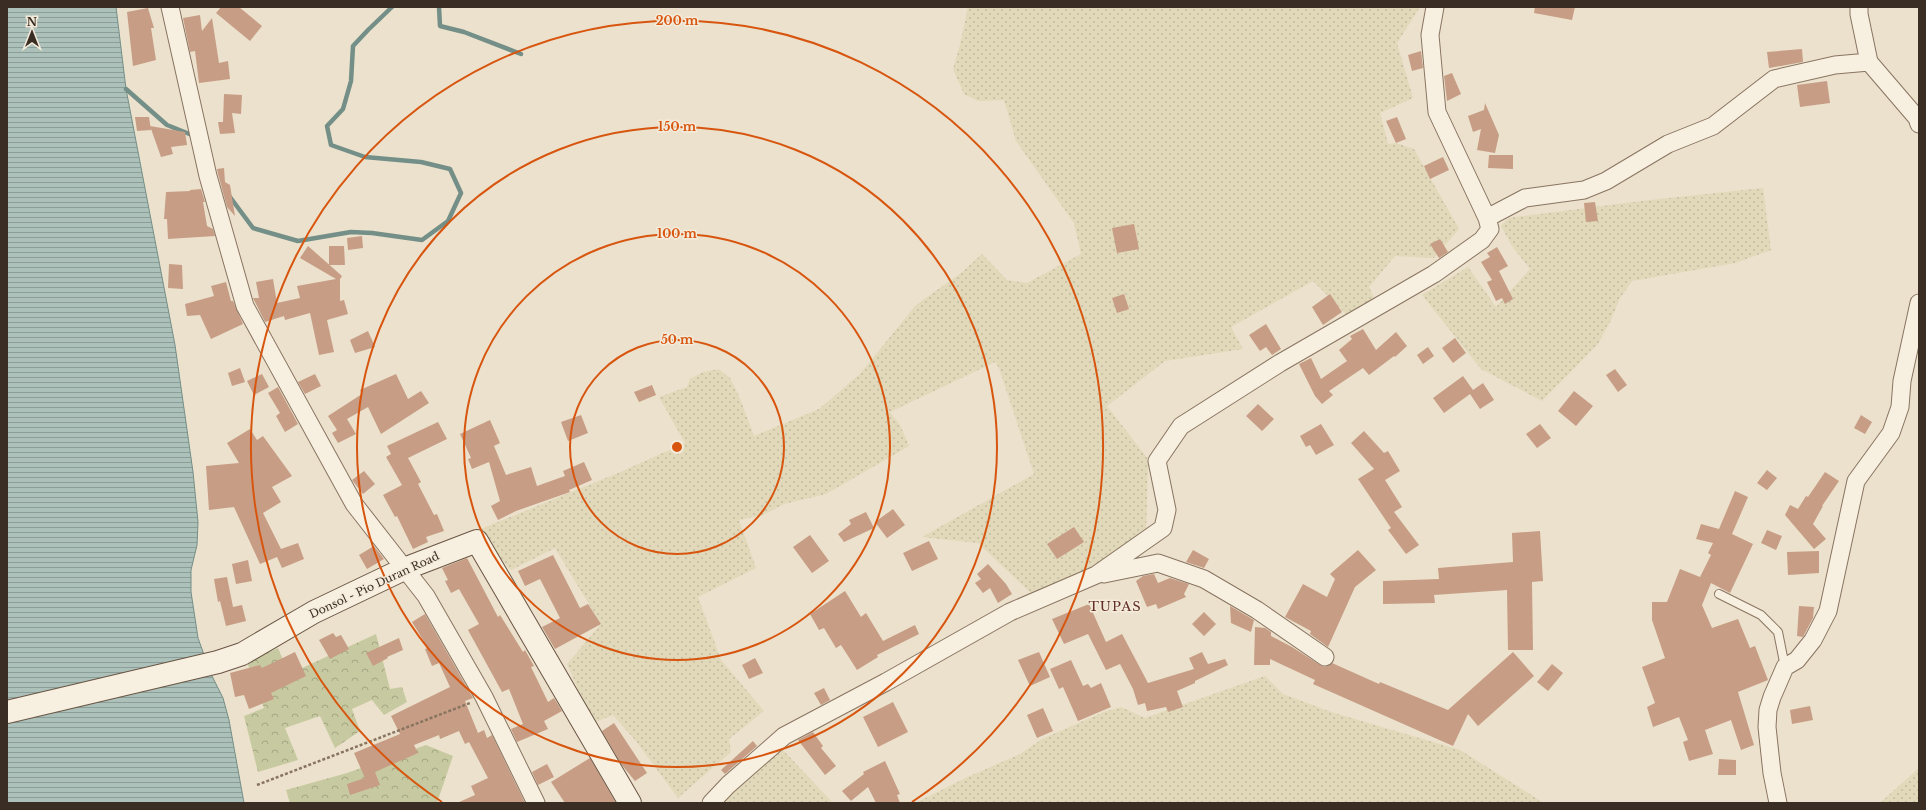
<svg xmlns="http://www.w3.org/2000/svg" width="1926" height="810" viewBox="0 0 1926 810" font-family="'Libre Baskerville',serif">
<defs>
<pattern id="farmland-dots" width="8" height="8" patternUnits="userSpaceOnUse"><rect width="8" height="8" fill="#e1d9ba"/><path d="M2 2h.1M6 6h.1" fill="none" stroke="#c2bba0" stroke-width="1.8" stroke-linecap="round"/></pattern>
<pattern id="forest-crowns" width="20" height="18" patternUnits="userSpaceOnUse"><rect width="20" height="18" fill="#c7caa0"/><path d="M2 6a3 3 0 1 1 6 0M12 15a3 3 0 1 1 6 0" fill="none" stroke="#a3a482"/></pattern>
<pattern id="water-rules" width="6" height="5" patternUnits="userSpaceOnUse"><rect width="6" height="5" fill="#acc1ba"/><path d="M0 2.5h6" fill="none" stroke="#8d9d97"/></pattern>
</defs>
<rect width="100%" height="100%" fill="#ece1cc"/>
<path fill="url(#farmland-dots)" d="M968 7H1420L1397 43 1413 98 1380 113 1388 144 1396 143 1414 149 1459 229 1434 258 1395 256 1369 287 1374 298 1350 318 1313 281 1231 327 1243 349 1165 361 1107 406 1148 459 1146 537 1108 561 1032 594 978 543 922 537 1034 474 999 368 995 362 890 412 900 425 909 446 826 494 784 504 763 515 739 520 756 568 698 597 721 660 764 711 729 739 731 752 678 798 636 741 613 715 593 723 567 664 601 624 555 548 511 570 476 531 618 473 685 443 659 397 687 387 690 379 703 372 719 369 730 378 739 396 754 436 819 409 860 374 916 305 961 273 982 254 1007 280 1027 283 1081 254 1074 223 1016 141 1004 100 978 101 964 94 953 69 960 45Z
M1763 188 1771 250 1735 263 1632 281 1620 298 1611 320 1598 344 1542 401 1481 369 1422 295 1468 267 1496 307 1530 269 1512 246 1501 226 1509 218 1641 201Z
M1265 676 1283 694 1331 712 1460 750 1544 803H915L970 776 1020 754 1042 739 1104 712 1121 707 1145 718Z
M781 748 833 803H722L734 789Z
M1919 768V803H1880Z"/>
<path fill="url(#forest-crowns)" d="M376 634 390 689 402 687 407 702 384 715 372 700 352 709 360 731 335 748 320 716 285 728 298 760 258 772 244 716 264 708 247 662 278 648 289 674Z
M426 745 453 756 437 803H290L286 790 347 773Z"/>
<path fill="url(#water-rules)" stroke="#738f87" d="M7 7H116L126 89 175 345 193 472 198 522 197 545 191 570V592L198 638 211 674 223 698 229 720 244 803H7Z"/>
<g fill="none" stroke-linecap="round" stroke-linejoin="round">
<path stroke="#738f87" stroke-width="4.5" d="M439 7 440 26 464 32 521 54
M126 89 167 125 192 135 194 139
M230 197 253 228 298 241 351 232 372 233 422 240 448 221 461 193 450 169 421 162 365 157 331 145 327 126 343 109 351 81 353 46 368 30 392 7"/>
</g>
<path fill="#c79d85" d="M221 7H239L262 26 250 41 216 13Z
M1535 7H1575L1572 20 1534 13Z
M148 8 154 28H151L156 60 133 66 127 12Z
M200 15 202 31 212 18 219 63 228 61 230 79 199 83 195 51 190 52 183 18Z
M1802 49 1803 62 1769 68 1767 52Z
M1421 51 1423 68 1412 71 1408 55Z
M1452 73 1461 94 1447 101 1444 76Z
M1827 81 1830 103 1800 107 1797 85Z
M224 94 242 95 241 114 232 113 235 133 220 134 218 122H223Z
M1485 103 1499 135 1495 153 1477 150 1481 129 1473 132 1468 116 1484 110Z
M135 117H149L151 130 137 131Z
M1397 117 1406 139 1396 143 1386 121Z
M150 126 185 132 187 145 171 147 173 154 161 157Z
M1489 155H1513V169L1488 168Z
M1443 157 1449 170 1430 179 1424 166Z
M224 168 225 182 230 185 235 216 227 207 218 174 217 169Z
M201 189 205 202H203L207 226 213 229 215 236 168 239 167 219H164L166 192 190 191V190Z
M1595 202 1598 221 1586 222 1584 203Z
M1134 224 1139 249 1117 253 1112 228Z
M362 236 363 248 348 250 347 238Z
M1440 239 1448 252 1439 258 1430 244Z
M308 246 342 276 340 279V301L344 300 348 314 327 320 334 352 319 355 310 313 285 320 284 316 265 322 253 298H259L256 282 273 279 277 303 300 298 297 286 336 279 300 258Z
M329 246H344L345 265H329Z
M1497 247 1508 266 1499 271 1513 299 1505 304 1502 298 1496 301 1487 282 1492 280 1481 262 1490 257 1487 253Z
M169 264 182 265 183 289 168 288Z
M226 282 231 301H233L243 324 211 339 200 315 187 316 185 304 214 296 211 286Z
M1124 294 1129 309 1117 313 1112 298Z
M1330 294 1342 312 1323 325 1312 307Z
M1266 324 1281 349 1272 355 1266 347 1260 351 1249 335Z
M1363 329 1376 350 1396 332 1407 346 1395 357 1394 356 1369 375 1363 368 1329 391 1333 395 1322 404 1315 396 1299 364 1311 358 1321 379 1347 361 1339 350 1352 339 1350 336Z
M368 331 375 347 355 353 350 340Z
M1455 338 1466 353 1453 363 1442 348Z
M1428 347 1434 356 1423 364 1417 355Z
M240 368 245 382 232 386 228 373Z
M1615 369 1627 385 1618 392 1606 375Z
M262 374 269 387 254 395 247 381Z
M315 374 321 386 305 394 298 382Z
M396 374 408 399 421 391 429 403 381 434 368 407 347 419 356 434 338 443 332 433 337 430 328 416 362 394 360 390Z
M1463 376 1473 390 1483 383 1494 400 1480 409 1470 394 1444 413 1433 398Z
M652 385 656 395 639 402 634 392Z
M278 387 298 424 285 432 276 416 280 413 268 393Z
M1574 391 1593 406 1576 426 1558 411Z
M1258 404 1274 419 1262 431 1246 416Z
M581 415 588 433 568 441 561 422Z
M1861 415 1872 422 1865 434 1854 428Z
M490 420 500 443 494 446 506 475 531 467 537 486 565 476 563 471 584 462 592 480 569 490 570 492 516 511 498 520 491 506 500 501 489 462 472 469 468 459 471 458 460 434Z
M438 422 447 439 408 458 421 482 418 484 434 515 437 514 444 531 426 537 428 542 413 549 397 516 395 517 383 495 402 485 386 457 391 454 387 446Z
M1321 424 1334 445 1316 455 1310 445 1306 447 1300 436Z
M1540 424 1551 438 1537 448 1526 434Z
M250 429 257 440 263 436 292 476 272 487 281 502 263 513 281 549 298 543 304 559 282 568 277 557 260 564 234 507 209 510 206 466 239 463 227 443Z
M1364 431 1384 453 1388 451 1400 471 1385 480 1402 507 1394 512 1419 545 1406 554 1388 530 1391 528 1358 479 1374 469 1351 443Z
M1767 470 1777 478 1767 490 1757 483Z
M364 471 375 484 363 494 352 480Z
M1825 472 1839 481 1822 506H1823L1813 524 1826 539 1814 549 1785 515 1790 505 1798 509 1806 496 1808 497Z
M1735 491 1748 497 1732 534 1753 544 1730 593 1711 583 1702 605 1712 628 1738 619 1750 648 1755 646 1768 680 1738 692 1754 745 1741 750 1731 720 1705 730 1713 754 1689 761 1683 742 1688 740 1679 717 1653 727 1647 707 1655 703 1642 667 1665 658 1652 620V602H1667L1680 569 1700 577 1711 555 1708 553 1713 543 1696 539 1701 524 1719 529Z
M893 509 905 525 887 538 875 522Z
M866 512 874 528 844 542 838 534 851 524 849 520Z
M1074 527 1084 542 1057 559 1047 544Z
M1767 530 1782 536 1776 550 1761 543Z
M1540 531 1543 581 1532 582 1533 650H1508L1507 590 1434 595 1435 603 1383 604V581L1439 579 1438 568 1513 562 1512 533Z
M810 535 829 561 812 573 793 547Z
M929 541 938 559 912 571 903 553Z
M374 546 384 559 367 569 359 555Z
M1193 550 1209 559 1204 568 1186 562Z
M1358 550 1376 570 1355 587 1328 647 1310 634 1311 631 1285 617 1303 584 1327 597 1335 579 1330 574Z
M1819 551V573L1788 575 1787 552Z
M553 555 580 608 588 604 601 624 555 649 542 627 560 618 540 579 525 586 518 571Z
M467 558 498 617 500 615 523 652 525 650 534 666 531 667 548 702 554 698 562 711 544 721 548 729 517 742 511 729 523 724 509 689 502 692 468 630 479 624 459 589 451 593 445 581 448 580 442 568Z
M248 560 252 581 236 584 232 564Z
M988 564 1006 584 1012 594 998 603 990 588 983 593 975 583 981 579 977 574Z
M1154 574 1158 583 1170 578 1189 584 1184 594 1186 597 1158 609 1156 604 1147 607 1136 581 1143 576Z
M227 577 233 607 242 605 246 621 226 626 220 601 218 602 214 579Z
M845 591 861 617 866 613 883 641 915 625 919 634 877 655 878 657 857 670 841 645 836 648 824 628 819 630 810 614Z
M1089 604 1106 642 1122 634 1148 683 1194 669 1189 658 1202 652 1208 664 1225 659 1228 665 1195 681V683L1177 691 1183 707 1168 712 1166 707 1147 711 1145 703 1138 705 1133 689 1120 664 1106 670 1088 634 1064 644 1052 619Z
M1230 606 1254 620 1251 632 1231 623Z
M1799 606 1814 607 1813 618 1803 637 1797 636Z
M1204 612 1216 624 1204 636 1192 624Z
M425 614 473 698 465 701 478 733 484 730 487 738 492 735 525 803H457L475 795 471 786 488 778 469 742 465 744 459 731 440 739 439 735 414 745 418 753 375 772 380 785 350 795 347 784 365 778 354 753 400 734 391 716 450 687 439 663 432 666 425 649 428 648 412 622Z
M1255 627 1265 628 1271 632V636L1292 647 1320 665 1325 667 1332 663 1379 684 1380 682 1448 710 1513 652 1534 676 1478 726 1468 714 1453 746 1313 684 1315 680 1270 659V665H1254Z
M333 633 336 637 341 635 349 649 330 659 319 640Z
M399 638 403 650 387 657 388 658 373 666 366 653Z
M295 652 306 676 271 693 274 699 249 709 244 695 235 697 230 673 260 665 262 668Z
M1039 652 1050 677 1030 686 1018 660Z
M755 658 763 673 749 679 742 665Z
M1071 660 1083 686 1088 684 1091 688 1101 683 1111 707 1078 721 1063 687 1059 689 1050 669Z
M1552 664 1563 673 1548 691 1537 682Z
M824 688 830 700 821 705 814 693Z
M893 702 908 732 878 747 863 717Z
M1810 706 1813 720 1792 724 1790 710Z
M1043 708 1053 731 1037 738 1027 715Z
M614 723 647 773 635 781 621 764 602 731Z
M813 732 823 746 821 748 836 766 825 775 798 740Z
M753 741 757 746 725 774 721 770Z
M590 758 616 803H565L551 782Z
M1719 759 1736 760V775H1718Z
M885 761 900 794 897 795 900 803H876L868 787 851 801 842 791 864 774 863 772Z
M547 764 554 777 538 785 532 772Z"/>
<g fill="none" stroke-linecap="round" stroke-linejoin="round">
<g stroke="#887461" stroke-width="10">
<path id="lane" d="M1719 594 1761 615 1778 632 1785 667"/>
</g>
<g stroke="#887461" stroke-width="19">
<path id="street" d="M170 7 208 176 245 306 354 504 426 596 484 697 536 803
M1859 7V14L1869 62 1917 118 1919 124
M1487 218 1525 198 1584 190 1606 181 1668 144 1713 126 1774 79 1835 65 1869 62
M1104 574 1158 563 1204 579 1257 610 1325 657
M711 803 728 785 784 736 886 682 1010 612 1096 575 1163 528 1167 510 1157 461 1181 426 1280 363 1434 274 1482 240 1490 229 1487 218 1437 112 1430 35 1435 7
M1778 803 1772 773 1767 727 1768 710 1772 697 1785 667 1797 660 1813 640 1828 611 1856 481 1891 433 1900 407 1902 381 1919 303"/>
</g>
<g stroke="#6a5544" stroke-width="24">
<path id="secondary" d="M7 712 218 662 242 654 314 612 404 569 477 541 630 803"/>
</g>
<path stroke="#887461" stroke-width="2.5" stroke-dasharray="3 2" stroke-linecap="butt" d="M257 785 470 703"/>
<use href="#lane" stroke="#f7efdf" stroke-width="8"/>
<use href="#street" stroke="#f7efdf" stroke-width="17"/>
<use href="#secondary" stroke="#f7efdf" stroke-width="22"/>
</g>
<g fill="none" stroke="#d7550e" stroke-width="2">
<circle cx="677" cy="447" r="107"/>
<circle cx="677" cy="447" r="213"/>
<circle cx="677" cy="447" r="320"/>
<path d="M442 802A426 426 0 1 1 912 802"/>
</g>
<g text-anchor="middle" stroke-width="3" stroke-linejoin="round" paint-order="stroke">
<g font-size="11" fill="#3a2d23" stroke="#f4ebdb">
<text transform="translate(374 585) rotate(-25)" y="4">Donsol - Pio Duran Road</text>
</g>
<g font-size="13" letter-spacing="1" fill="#632f26" stroke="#f4ebdb">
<text x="1115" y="611">TUPAS</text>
</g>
</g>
<circle cx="677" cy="447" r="6" fill="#d7550e" stroke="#f4ebdb" stroke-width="2"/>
<g font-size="12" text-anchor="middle" font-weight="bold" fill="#d7550e" stroke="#f4ebdb" stroke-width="3" stroke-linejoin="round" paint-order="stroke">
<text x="677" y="25">200 m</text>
<text x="677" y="131">150 m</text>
<text x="677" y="238">100 m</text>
<text x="677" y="344">50 m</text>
</g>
<rect width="1926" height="810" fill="none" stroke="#3a2d23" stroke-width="16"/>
<g transform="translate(32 32)" stroke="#f4ebdb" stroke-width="3" paint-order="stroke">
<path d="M0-3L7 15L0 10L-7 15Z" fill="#3a2d23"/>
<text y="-6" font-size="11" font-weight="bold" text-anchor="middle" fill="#3a2d23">N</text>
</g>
</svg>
